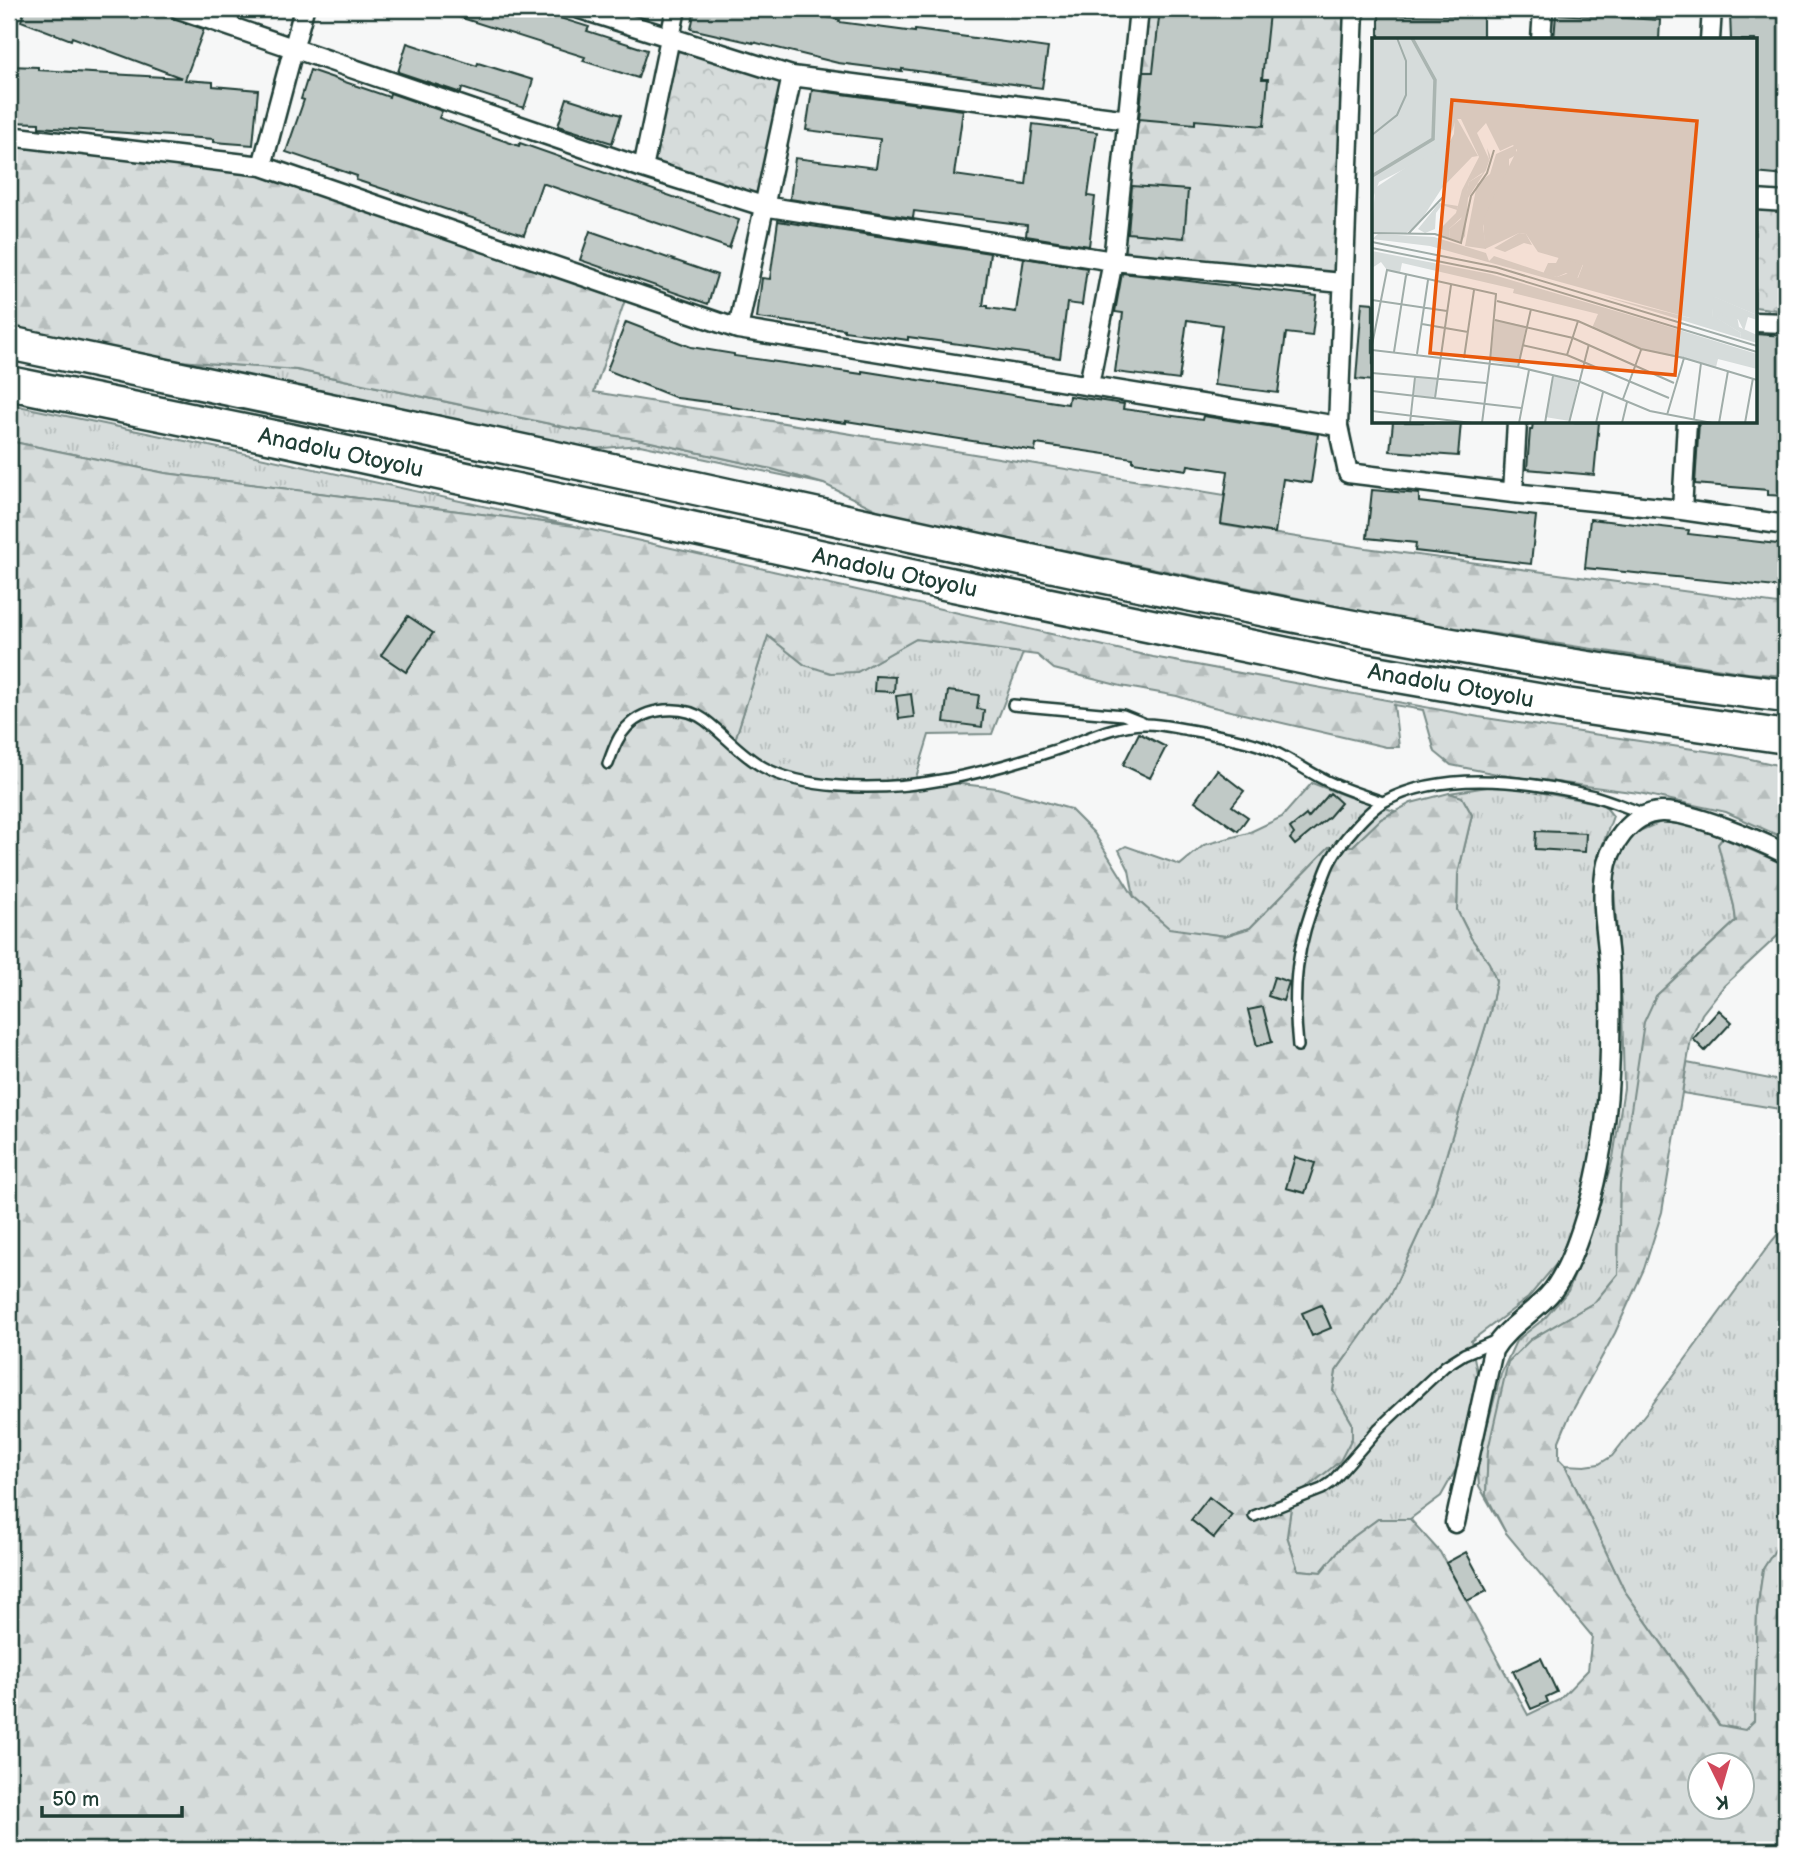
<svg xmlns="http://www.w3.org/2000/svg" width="1795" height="1859" viewBox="0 0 1795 1859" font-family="'Balsamiq Sans',sans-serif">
<defs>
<pattern id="grass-tufts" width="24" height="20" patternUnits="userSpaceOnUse" patternTransform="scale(1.75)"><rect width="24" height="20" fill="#d6dcdb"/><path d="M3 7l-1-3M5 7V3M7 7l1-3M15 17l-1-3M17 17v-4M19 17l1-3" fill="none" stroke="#b7bebd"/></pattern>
<pattern id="forest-firs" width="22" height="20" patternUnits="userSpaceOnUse" patternTransform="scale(1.75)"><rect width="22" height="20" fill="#d6dcdb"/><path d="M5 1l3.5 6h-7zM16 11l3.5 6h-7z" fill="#b7bebd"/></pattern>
<pattern id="park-crowns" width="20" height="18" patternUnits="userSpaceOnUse" patternTransform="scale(1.75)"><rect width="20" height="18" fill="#d6dcdb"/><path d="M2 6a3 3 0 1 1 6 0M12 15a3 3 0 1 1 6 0" fill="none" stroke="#b7bebd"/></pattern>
</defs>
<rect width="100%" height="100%" fill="#f6f7f7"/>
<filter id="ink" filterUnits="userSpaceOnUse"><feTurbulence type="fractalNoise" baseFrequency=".0143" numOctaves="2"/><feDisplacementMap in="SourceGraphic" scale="14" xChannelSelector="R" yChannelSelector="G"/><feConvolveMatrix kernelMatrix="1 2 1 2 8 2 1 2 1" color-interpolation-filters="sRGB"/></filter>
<g filter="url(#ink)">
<path fill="url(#grass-tufts)" stroke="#7a8c88" stroke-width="2" d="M141 358 297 370 569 428 642 440 772 469 824 484 640 445 580 450Z
M9 404 228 450 574 526 165 473 9 441Z
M768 635 805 665 857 672 916 639 1023 653 992 734 929 735 914 784 892 787 798 781 733 746Z
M1312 783 1349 797 1395 811 1381 819 1353 846 1329 847 1250 928 1225 936 1169 929 1134 897 1129 870 1119 850 1126 846 1180 865 1204 845 1248 833 1282 817Z
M1500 785 1603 804 1613 816 1599 855 1593 888 1598 909 1604 1038 1602 1087 1591 1156 1576 1217 1558 1262 1528 1298 1471 1341 1477 1373 1459 1464 1441 1496 1410 1519H1378L1345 1543 1321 1572 1298 1570 1287 1536 1292 1500 1352 1423 1333 1390 1336 1371 1391 1294 1429 1211 1490 1012 1496 981 1489 963 1471 938 1457 910 1458 874 1472 815 1462 797 1449 793Z
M1661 822 1690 825 1723 838 1718 844 1734 906 1736 921 1656 996 1620 1184 1618 1274 1595 1302 1530 1340 1488 1450 1486 1495 1506 1533 1479 1486 1477 1464 1501 1374 1516 1341 1545 1318 1568 1291 1585 1250 1613 1158 1624 1088 1622 1005 1613 874 1621 848 1637 832Z
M1687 1063 1786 1082V1110L1682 1093Z
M1786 1224V1533L1763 1569 1757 1611 1754 1721 1786 1850 1700 1806H1742V1764L1719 1724 1624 1590 1565 1465 1585 1466 1599 1464 1612 1456 1649 1409 1772 1241Z"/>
<path fill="url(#forest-firs)" stroke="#7a8c88" stroke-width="2" fill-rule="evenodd" d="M1139 9H1354L1342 283 1113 261Z
M9 136 262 166 628 291 594 392 1225 495 1221 525 1366 548 1786 605V676L1748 673 1405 620 883 513 824 484 772 469 642 440 569 428 297 370 141 358 9 326Z
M9 441 165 473 574 526 1153 657 1479 717 1733 755 1786 767V839L1726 812 1639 793 1502 775 1451 765 1435 752 1423 710 1394 705 1399 747H1386L1209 706 1177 696 1121 686 1054 669 1037 655 916 639 857 672 831 673 805 665 768 636 733 746 763 767 840 786 934 781 997 788 1070 809 1094 833 1134 897 1169 928 1225 936 1250 928 1329 847 1353 846 1381 819 1411 803 1449 793 1462 797 1472 815 1458 874 1457 910 1471 938 1489 963 1496 981 1490 1012 1429 1211 1391 1294 1336 1371 1333 1390 1352 1423V1438L1340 1461 1292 1500 1287 1536 1298 1570 1321 1572 1345 1543 1378 1519H1410L1440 1552 1528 1715 1559 1700 1588 1670 1592 1636 1506 1533 1486 1495 1488 1450 1508 1362 1530 1340 1595 1302 1618 1274 1620 1184 1644 1022 1656 996 1736 921 1734 906 1718 844 1723 838 1786 865V928L1724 986 1702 1014 1691 1039 1662 1212 1644 1269 1615 1333 1569 1417 1559 1441V1459L1565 1465 1624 1590 1719 1725 1745 1730 1754 1721 1757 1611 1763 1569 1786 1533V1850H9ZM1700 1764H1742V1806H1700Z"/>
<path fill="url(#park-crowns)" stroke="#7a8c88" stroke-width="2" d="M670 39 792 76 763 206 643 168Z
M1755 207 1786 209V311L1755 307Z"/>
<path fill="#c0c9c6" stroke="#1f3d34" stroke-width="2" d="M25 9H159L168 12 175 20 204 29 185 80 213 82V86L258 90 253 145 214 142V139L39 127V123L9 122V66L38 67V70L182 78 72 37 71 40 21 21Z
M443 9H531L589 27 587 31 647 50 638 78 583 61 585 57 443 12Z
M695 9H791L840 20 839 22 915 32V30L1048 48 1042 88 902 69V71L838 63 753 42V43L691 29Z
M1160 9H1229L1269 13 1262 79H1268L1264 126 1195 120V124L1139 119 1144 72H1153Z
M1786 12V176L1755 173V40H1731L1730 13Z
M1556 14 1660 20 1659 40H1554Z
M1379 15 1483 16V40H1379Z
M407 43 477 66 478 63 533 80 524 108 462 88 461 93 398 72Z
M310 70 389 97 390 93 442 111 439 118 519 146 520 143 739 220 729 248 542 183 524 235 356 180 357 176 286 152 304 100 301 99Z
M812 90 963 110 954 175 1026 185 1033 124 1097 132 1088 196 1095 197 1089 246 1026 236 1027 225 914 211 913 218 790 199 795 158 876 168 880 139 806 130Z
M567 98 621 115 612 143 558 126Z
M1132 186 1188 190 1184 238 1128 233Z
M778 221 990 253 983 306H988V308L1016 312 1024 258 1087 268 1082 305 1067 303 1060 358 908 337V340L844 331V329L757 318 762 278 770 279Z
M590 231 717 275 708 304 580 260Z
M1122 273 1317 296 1312 336 1286 333 1278 393 1214 385 1222 325 1187 320 1179 380 1115 372 1123 313 1115 312Z
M1362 302 1373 303V381L1356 379Z
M626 322 691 347 734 354V356L862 374V371L1068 404 1069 396 1124 404 1123 409 1202 420 1203 416 1318 434 1311 483 1283 479 1275 533 1221 524 1228 471 1188 465 1187 470 1133 462V458L1036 444 1035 451 846 421V423L731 407V405L677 398 607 370Z
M1755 334 1786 336V496L1768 495V490L1695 484 1699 422H1755Z
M1393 422H1461L1458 456 1390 451Z
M1533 422H1599L1594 475 1527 469 1530 430H1532Z
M1372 490 1419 494V502L1536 516 1531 564 1415 551 1416 543 1367 538Z
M1590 519 1689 530 1688 534 1786 545V588L1585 568Z
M408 616 433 633 406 672 381 655Z
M875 676 895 677 894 692 874 691Z
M948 691 979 695 977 709 984 710 982 727 944 722Z
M911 694 914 717 899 719 896 696Z
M1139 733 1166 747 1150 778 1123 765Z
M1217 770 1244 791 1232 806 1248 817 1238 831 1195 801Z
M1330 793 1341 803 1329 817 1295 845 1290 839 1294 834 1290 828 1306 815 1308 818Z
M1536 831 1586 833 1585 852 1535 849Z
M1274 977 1289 982 1283 1001 1268 996Z
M1263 1007 1272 1042 1257 1046 1248 1010Z
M1719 1010 1732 1022 1705 1051 1693 1039Z
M1295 1157 1315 1163 1305 1193 1286 1188Z
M1321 1305 1331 1328 1312 1336 1302 1313Z
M1209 1497 1232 1515 1214 1538 1191 1520Z
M1466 1552 1487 1591 1467 1601 1446 1563Z
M1541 1658 1557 1692 1546 1697 1548 1702 1531 1709 1513 1671Z"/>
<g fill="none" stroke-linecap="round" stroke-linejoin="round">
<g stroke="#1f3d34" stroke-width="14">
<path id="service" d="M1013 705 1123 715 1143 723
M608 764C613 751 617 737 627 727 646 707 683 704 705 720 725 735 740 754 763 767 786 780 813 784 839 786 912 792 984 773 1052 751 1082 742 1111 725 1143 724 1158 723 1175 728 1190 730 1213 734 1236 738 1258 745 1282 753 1301 768 1323 779 1342 789 1363 795 1383 802
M1298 1046C1292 987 1296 945 1319 890 1323 880 1326 869 1331 860 1340 843 1368 810 1385 801 1445 769 1530 781 1594 796 1611 801 1628 808 1645 814
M1254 1516 1322 1489 1332 1482 1379 1428 1445 1366 1464 1354 1497 1340"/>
</g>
<g stroke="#1f3d34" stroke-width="23">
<path id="minor" d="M179 9 643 168 763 206 1113 261 1342 283
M580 9 792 76 1128 120
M1354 9 1338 426 1348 473 1513 493 1682 510 1786 525
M1541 40 1543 9
M1710 40 1712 9
M9 136 262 166 738 329 1338 426
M262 166 304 9
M643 168 676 9
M1755 200 1786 202
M1755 322 1786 323
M738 329 792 76
M1089 385 1113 261 1139 9
M1513 493 1517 422
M1682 510 1687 422
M1455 1523 1493 1350C1508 1325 1535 1313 1553 1290 1575 1261 1591 1202 1598 1166 1611 1103 1611 1040 1610 975 1609 942 1600 907 1605 874 1608 848 1630 813 1661 812 1691 811 1758 840 1786 854"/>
</g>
<g stroke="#1f3d34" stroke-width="37">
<path id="motorway" d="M9 343C231 390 455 435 677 484 1045 564 1412 650 1786 696
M9 383 288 440 915 577 1364 670 1566 705 1786 737"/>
</g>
<use href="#service" stroke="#fff" stroke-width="9"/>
<use href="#minor" stroke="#fff" stroke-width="18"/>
<use href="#motorway" stroke="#fff" stroke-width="32"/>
</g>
</g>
<g text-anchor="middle" stroke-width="5" stroke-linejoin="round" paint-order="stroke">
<g font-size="23" fill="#1f3d34" stroke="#fff">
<text transform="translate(341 452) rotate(12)" y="8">Anadolu Otoyolu</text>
<text transform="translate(895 572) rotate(12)" y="8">Anadolu Otoyolu</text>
<text transform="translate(1451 685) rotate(10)" y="8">Anadolu Otoyolu</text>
</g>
</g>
<g transform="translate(1372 38)">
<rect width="385" height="385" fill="#f6f7f7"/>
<path d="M83 77 106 118 100 119 70 150 46 187 34 195H0L3 150 51 118 75 109 82 96ZM144 107V117L137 121V134L111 188 114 211 93 208 105 146 118 136 124 116ZM115 110 118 117V120L114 132 96 160 93 198 89 204 78 201 77 191 89 181 97 144 110 136 117 121ZM67 165 86 168 85 172 70 167 64 175 63 191 53 195 46 191ZM147 195 154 196 160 207 152 205 133 214 122 210ZM187 219 211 226 205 241 194 235 185 239 171 236 176 225H184ZM231 258 318 280H340L341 258 385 277V282L376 279 372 293 366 281 345 280 369 295 368 300Z" fill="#d6dcdb"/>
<path d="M0 0H385V277L342 259 340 281 318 280 58 208 0 201 6 196 62 199 114 215 117 223 122 218 185 239 197 235 206 240 211 227 166 214 154 196 147 195 113 211 111 181 145 112 141 107 128 113 114 85 105 95 117 121 113 133 97 144 91 178 77 191 78 201 67 197 68 191 84 175 90 152 107 119 89 81H84L75 109 7 144 0 163ZM0 213 118 236 288 286 385 316V331L346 321 344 329 269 311 220 290 226 276 141 255 142 251 30 225 28 235 15 232 9 224 0 230ZM349 274 352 279 365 278 367 289 385 297V305L368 300 369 295 344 280ZM123 282 154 288 146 329 118 323ZM182 337 206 343 198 383 173 379Z" fill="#d6dcdb"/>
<path d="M43 339 66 341 63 360 41 357Z" fill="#d6dcdb"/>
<path fill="none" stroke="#aab5b1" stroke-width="3.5" d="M0 138 61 101 63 42 40 0"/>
<path fill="none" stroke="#a0ada9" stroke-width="2" d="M0 97 25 77 34 57V23L25 0M0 195 63 196 89 205 99 158 115 135 122 112M36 196 72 158M0 204 124 229 385 308M0 210 125 235 385 314M0 262 75 273M125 263 206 283 269 311 312 320M123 282 201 300 302 345M50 286 96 294M0 307 15 232 124 256 118 323M150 307 195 317 297 360M0 312 146 329 206 343 278 373 340 385M22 314 34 237M45 316 56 242M195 317 206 283M92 320 102 252M146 329 159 271M0 335 114 345M0 353 149 370M63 360 79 247M251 361 269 312M0 373 100 385M295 377 312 320 385 342M322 381 329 325M38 385 43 339M110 385 118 323M147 385 157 332M173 385 181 338M197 385 217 306M224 385 231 354M250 385 255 364M347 385 356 333M373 385 381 340"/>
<path fill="#e8590c" fill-opacity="0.15" stroke="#e8590c" stroke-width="3.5" d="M80 62 325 83 303 337 58 315Z"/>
<rect width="385" height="385" fill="none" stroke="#1f3d34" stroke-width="3.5"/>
</g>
<rect width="1795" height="1859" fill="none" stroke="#fff" stroke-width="35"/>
<rect x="18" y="18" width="1760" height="1824" fill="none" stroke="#1f3d34" stroke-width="2.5" filter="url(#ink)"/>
<g transform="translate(1721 1786) rotate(175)"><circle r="33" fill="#ffffff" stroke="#a5b1ae" stroke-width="2"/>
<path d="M0-5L12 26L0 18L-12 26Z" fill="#d1495b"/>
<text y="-10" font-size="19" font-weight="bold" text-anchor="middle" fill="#1f3d34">K</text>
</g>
<path d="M42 1806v10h140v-10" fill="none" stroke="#1f3d34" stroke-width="3.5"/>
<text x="52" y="1806" font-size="21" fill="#1f3d34" stroke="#ffffff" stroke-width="5" paint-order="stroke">50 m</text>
</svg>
